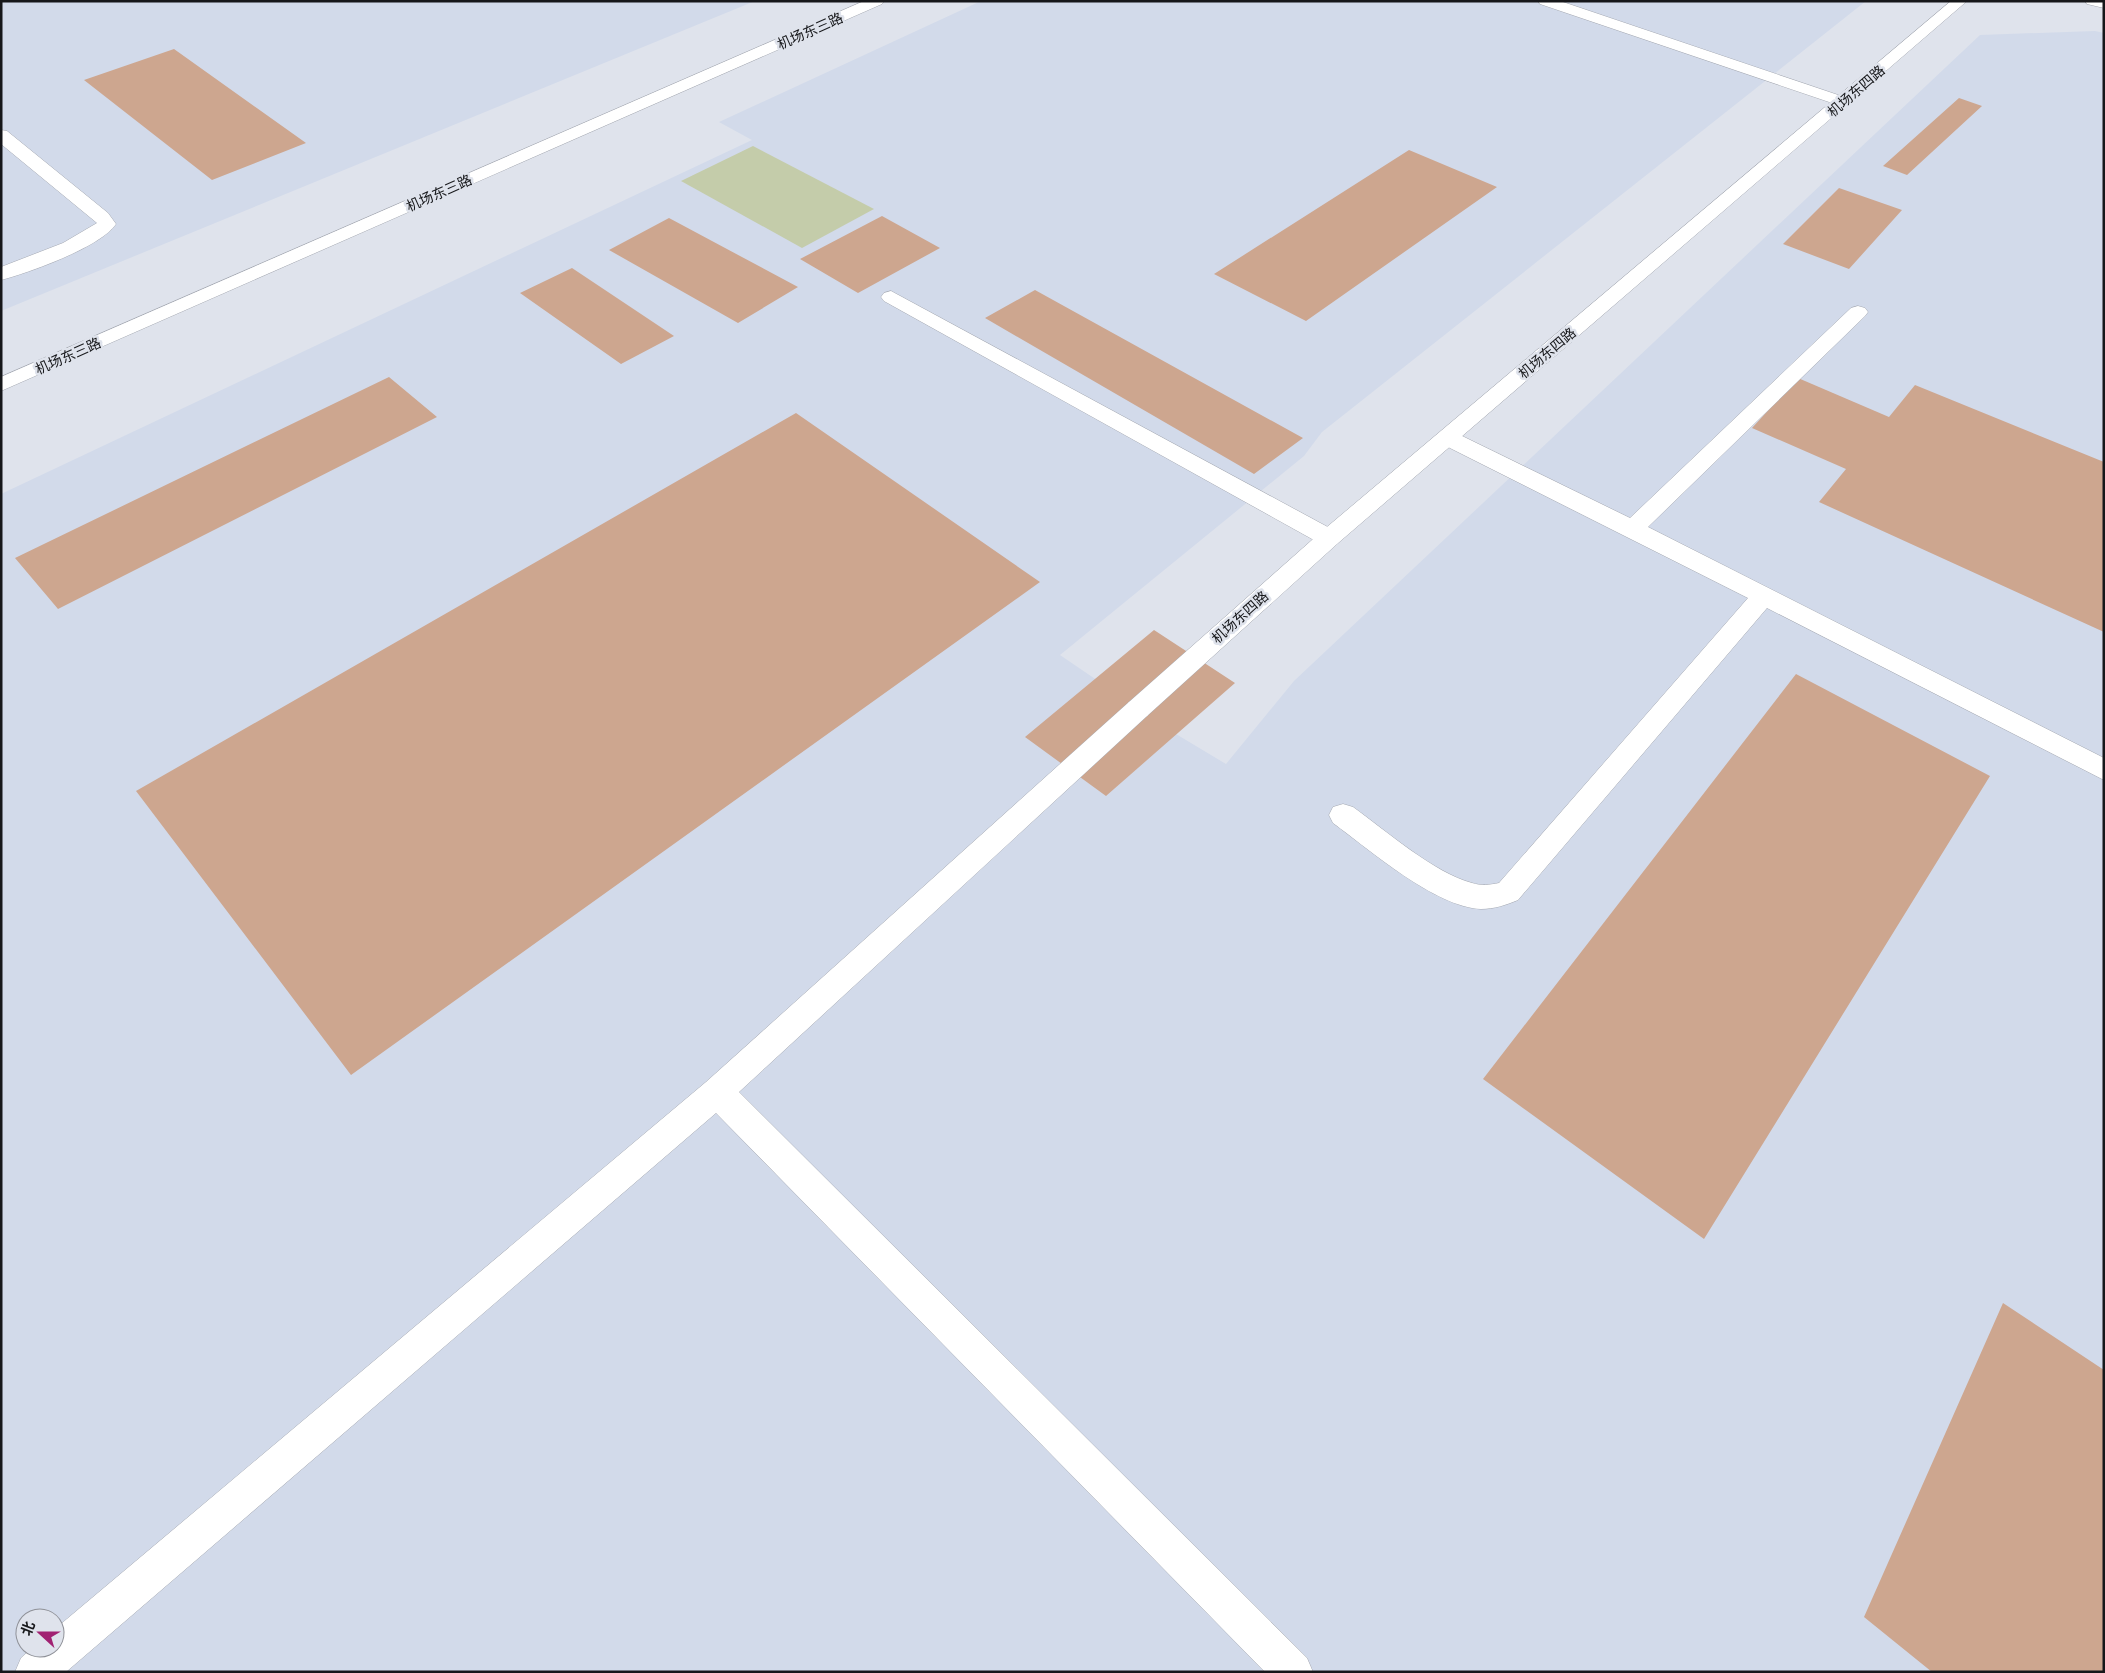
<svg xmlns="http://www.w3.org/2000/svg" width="2105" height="1673" viewBox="0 0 2105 1673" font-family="Spectral,'Noto Sans SC',serif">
<rect width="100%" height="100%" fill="#dfe3ec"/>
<path fill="#d2daea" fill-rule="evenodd" d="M1 1H755L1 311Z
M981 1H1866L1322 432 1304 456 1060 655 1176 734 1226 764 1294 681 1980 35 2095 31 2104 33V1672H1V494L752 140 719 122ZM25 1618H55V1648H25Z"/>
<path fill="#c4ccaa" d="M753 146 874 209 802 248 681 181Z"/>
<path fill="#cda68f" d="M174 49 306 143 212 180 84 80Z
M1959 98 1982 106 1907 175 1883 166Z
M1409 150 1497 187 1306 321 1214 274Z
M1839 188 1902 210 1849 269 1783 244Z
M882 216 940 248 858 293 800 259Z
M669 218 798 287 738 323 609 250Z
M572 268 674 336 621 364 520 293Z
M1035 290 1303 438 1254 474 985 318Z
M389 377 437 417 58 609 15 558Z
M1798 378 1889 417 1915 385 2104 462V632L1819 502 1846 469 1752 428Z
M796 413 1040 582 351 1075 136 791Z
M1154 630 1235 683 1106 796 1025 737Z
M1796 674 1990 776 1704 1239 1483 1079Z
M2003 1303 2104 1370V1672H1932L1864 1617Z"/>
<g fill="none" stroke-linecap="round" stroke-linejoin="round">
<g stroke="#a4a8b1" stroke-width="1">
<path id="service" d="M1538 1H1560L1850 99 1852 102 1850 105H1838L1540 4Z
M1 130 7 131 108 213 116 224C101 247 28 273 1 280V267L63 243 97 223 1 144Z
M891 291 1337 532 1340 538 1337 544 1329 546 1321 544 884 301 881 297 884 293Z
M1858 306 1865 308 1868 312 1865 316 1648 527 2104 758V780L1767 608 1518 900C1506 905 1494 909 1481 909 1435 907 1370 850 1333 823L1329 815 1333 807 1343 804 1353 807C1385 830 1434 873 1472 883 1481 886 1490 885 1499 883L1748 598 1440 443 1437 438 1440 433 1448 431 1456 433 1630 518 1851 308Z
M1138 699 1147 702 1151 709 1147 716 739 1092 1307 1658 1313 1672H1265L716 1113 66 1672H15L21 1658 32 1648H55V1629L706 1082 1129 702Z"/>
</g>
<g stroke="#a4a8b1" stroke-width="1">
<path id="minor" d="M1951 1H1967L1337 544 1147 716 1138 719 1129 716 1125 709 1129 702 1321 532Z
M2085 1H2104V8L2087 4Z"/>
</g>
<g stroke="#a4a8b1" stroke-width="1">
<path id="tertiary" d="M864 1H884L882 4 1 391V377Z"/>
</g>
<use href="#service" fill="#fff" fill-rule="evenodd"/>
<use href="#minor" fill="#fff" fill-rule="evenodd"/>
<use href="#tertiary" fill="#fff" fill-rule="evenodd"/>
</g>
<g text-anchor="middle" stroke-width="5" stroke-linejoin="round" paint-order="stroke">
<g font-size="14" fill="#16171a" stroke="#dfe3ec">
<text transform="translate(810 31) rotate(-24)" y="5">机场东三路</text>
<text transform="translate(1856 91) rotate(-41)" y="5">机场东四路</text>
<text transform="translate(439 193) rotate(-24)" y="5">机场东三路</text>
<text transform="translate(1547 353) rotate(-40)" y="5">机场东四路</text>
<text transform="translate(68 356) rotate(-24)" y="5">机场东三路</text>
<text transform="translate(1240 617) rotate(-42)" y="5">机场东四路</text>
</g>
</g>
<rect width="2105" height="1673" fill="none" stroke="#16171a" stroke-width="5"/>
<g transform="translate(40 1633) rotate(291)"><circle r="24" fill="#dfe3ec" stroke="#8f9198"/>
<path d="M0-4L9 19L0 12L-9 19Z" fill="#a12172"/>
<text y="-8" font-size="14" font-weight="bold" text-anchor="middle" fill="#16171a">北</text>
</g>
</svg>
